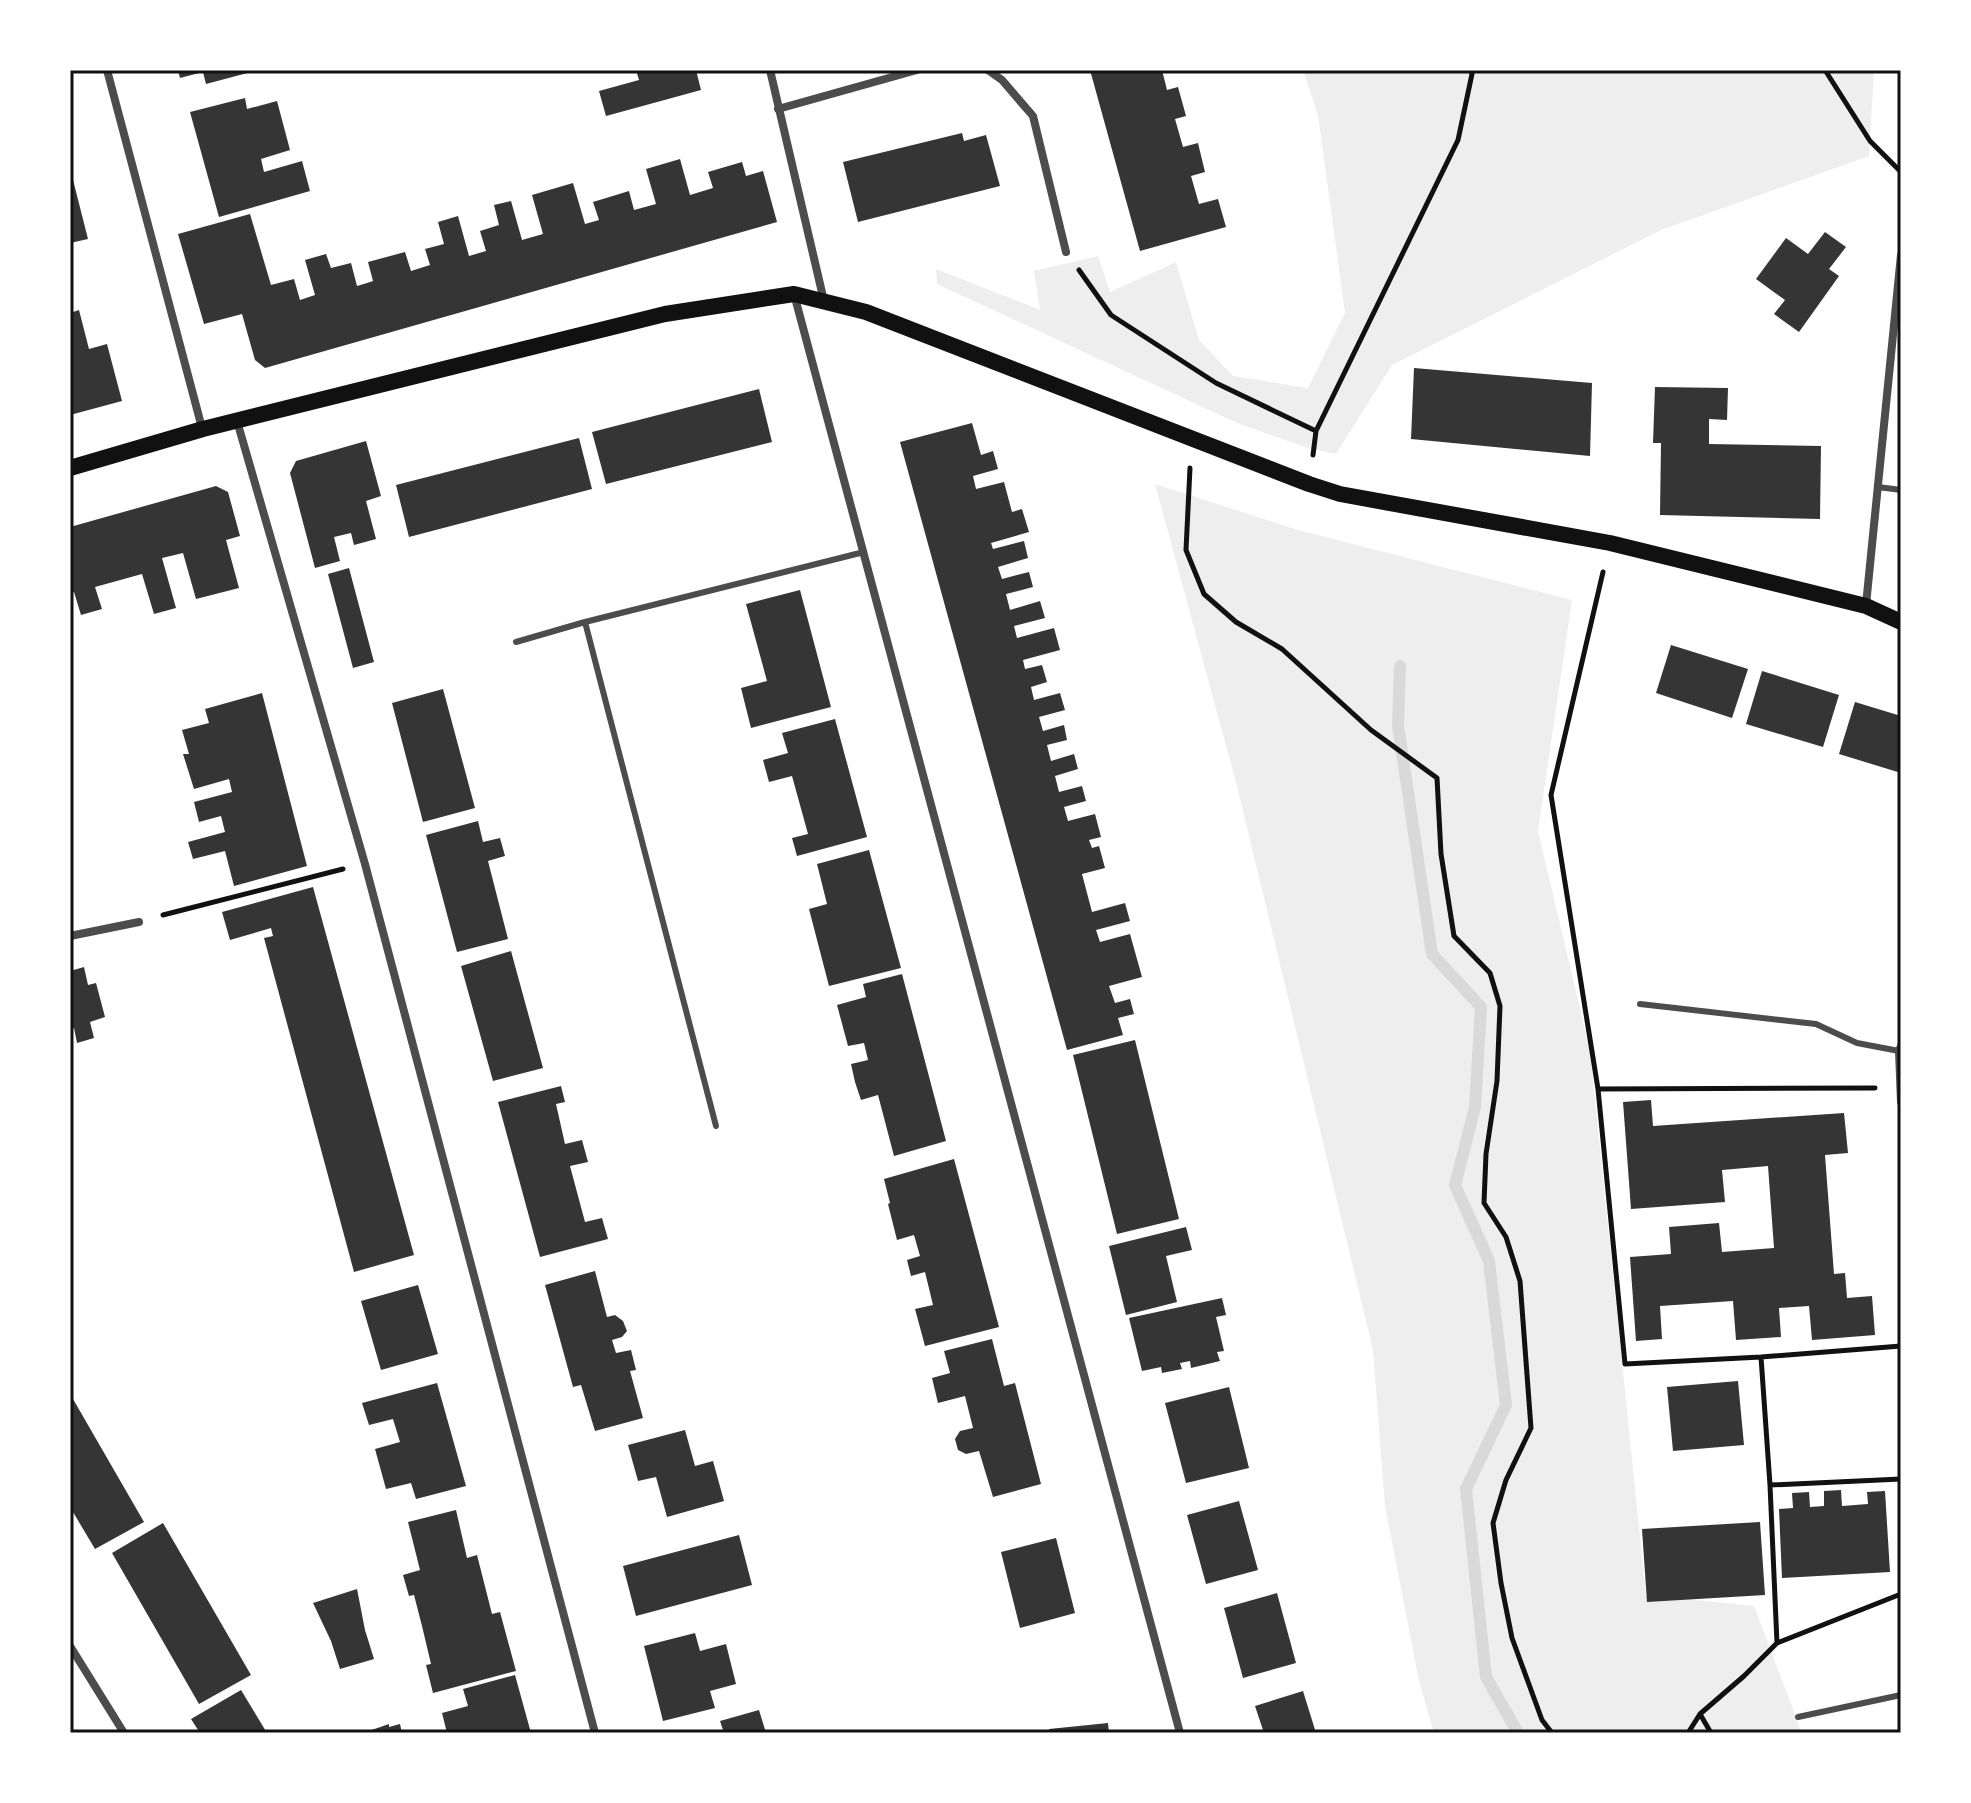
<svg xmlns="http://www.w3.org/2000/svg" width="1971" height="1803" viewBox="0 0 1971 1803" font-family="Helvetica,sans-serif">
<rect width="100%" height="100%" fill="#fff"/>
<path fill="#eee" d="M1303 70H1874L1869 156 1661 230 1392 365 1336 454 1308 448 1237 423 937 284 936 269 1040 310 1034 271 1098 256 1110 292 1176 262 1199 340 1233 376 1308 388 1345 313 1318 115Z
M1155 484 1298 530 1572 600 1538 831 1590 1051 1646 1595 1754 1606 1802 1733H1434L1419 1681 1385 1506 1373 1350 1237 786Z"/>
<g fill="none" stroke-linecap="round" stroke-linejoin="round">
<path stroke="#d9d9d9" stroke-width="12" d="M1400 666 1398 725 1432 954 1481 1007 1475 1107 1455 1185 1489 1261 1506 1405 1466 1489 1486 1677 1518 1733"/>
</g>
<path fill="#353535" d="M178 70H255V71L206 84 203 72 180 78Z
M636 70H696L701 90 606 116 599 91 639 80Z
M1090 70H1162L1167 90 1178 87 1186 116 1175 119 1183 147 1198 143 1205 172 1191 176 1199 204 1218 199 1226 227 1140 251Z
M245 98 247 109 277 101 290 150 261 159 264 172 302 161 310 191 219 217 190 112Z
M962 133 964 141 986 135 1000 186 858 222 843 162Z
M680 159 690 195 713 188 708 172 742 162 746 176 763 171 777 222 265 368 255 360 242 314 204 324 178 234 250 214 271 285 294 279 300 300 315 295 305 260 326 254 331 268 351 263 357 286 367 283 373 281 368 262 405 252 411 271 430 265 425 249 444 244 438 222 458 216 469 256 486 251 480 231 499 225 494 205 511 201 522 240 543 234 532 195 573 183 585 224 599 220 593 202 629 191 634 210 656 204 646 169Z
M70 168 88 239 70 243Z
M1825 232 1846 247 1829 269 1839 276 1799 332 1774 314 1785 300 1756 279 1786 238 1808 254Z
M79 310 89 349 107 344 122 401 70 415V313Z
M1414 368 1592 383 1590 456 1411 439Z
M1655 387 1728 388 1727 420 1709 419V444L1821 446 1820 519 1660 515 1661 443H1653Z
M759 389 772 442 606 484 592 432Z
M972 423 981 455 993 451 998 469 973 476 976 489 1004 482 1012 512 1022 509 1029 532 991 543 993 549 1024 541 1028 558 998 567 1002 579 1029 572 1033 587 1006 594 1010 610 1040 601 1045 618 1014 626 1017 638 1054 628 1060 650 1023 660 1025 669 1042 665 1047 682 1031 687 1034 700 1060 693 1065 710 1039 717 1043 731 1064 725 1067 740 1047 745 1051 761 1074 754 1078 769 1055 776 1059 792 1082 786 1086 801 1064 807 1068 821 1095 814 1101 837 1089 840 1092 848 1099 846 1105 868 1082 874 1092 912 1125 903 1130 921 1096 930 1100 942 1130 934 1142 977 1109 986 1115 1003 1130 999 1134 1014 1118 1018 1123 1035 1067 1050 900 442Z
M579 438 592 489 409 537 396 485Z
M366 441 381 496 366 501 376 539 354 545 351 533 334 537 340 561 315 568 290 473 296 461Z
M216 486 228 492 240 536 226 540 239 588 196 599 183 553 162 558 176 608 154 614 142 574 95 587 102 609 81 615 74 592 70 593V527Z
M349 568 374 662 353 668 328 574Z
M800 590 831 707 751 728 741 688 767 681 746 604Z
M1671 645 1748 669 1732 718 1656 693Z
M1762 671 1839 695 1823 747 1746 724Z
M443 689 475 808 423 822 392 703Z
M262 693 307 866 234 886 225 851 193 859 188 842 225 832 221 816 199 822 194 802 232 792 229 779 194 789 183 754H189L182 730 209 723 205 709Z
M1855 702 1901 716V773L1839 754Z
M835 719 867 837 797 856 792 838 808 834 792 776 769 782 763 760 788 753 782 733Z
M478 821 483 842 500 838 505 856 488 861 508 939 457 952 426 835Z
M869 850 901 968 829 986 809 909 827 904 817 864Z
M313 887 414 1255 354 1272 264 938 273 936 271 928 230 940 222 912Z
M511 951 543 1068 493 1081 461 966Z
M84 967 88 985 96 983 105 1017 90 1022 94 1038 77 1043 74 1028 70 1029V971Z
M902 974 946 1141 894 1156 878 1095 861 1100 855 1082 851 1064 868 1060 864 1043 848 1046 837 1005 866 997 863 984Z
M1135 1040 1179 1219 1117 1234 1073 1055Z
M561 1086 565 1102 556 1104 565 1144 582 1140 588 1162 570 1166 585 1222 602 1218 608 1239 540 1257 498 1102Z
M1651 1100 1653 1126 1844 1113 1848 1153 1825 1155 1834 1274 1845 1273 1847 1298 1872 1296 1875 1335 1812 1340 1809 1306 1779 1308 1781 1337 1736 1340 1733 1301 1660 1306 1662 1339 1636 1341 1630 1257 1671 1254 1669 1227 1719 1223 1722 1252 1774 1248 1768 1166 1722 1170 1725 1202 1631 1209 1623 1102Z
M954 1159 999 1327 925 1346 915 1309 933 1305 925 1272 911 1276 907 1260 920 1256 914 1235 897 1240 888 1204 890 1203 884 1179Z
M1186 1227 1192 1250 1166 1256 1177 1302 1126 1315 1109 1246Z
M595 1271 607 1317 615 1315 623 1321 627 1331 622 1337 612 1340 616 1353 631 1350 636 1370 630 1371 643 1418 595 1431 581 1385 573 1387 545 1285Z
M418 1285 438 1354 381 1370 361 1301Z
M1222 1298 1226 1315 1216 1317 1224 1351 1217 1352 1220 1361 1191 1368 1190 1361 1180 1363 1182 1369 1162 1373 1161 1367 1142 1371 1129 1318Z
M992 1339 1004 1386 1015 1383 1041 1484 993 1497 979 1451 966 1454 958 1450 955 1439 960 1431 973 1428 965 1396 938 1403 932 1378 950 1373 944 1351Z
M1738 1381 1744 1445 1673 1451 1667 1387Z
M437 1383 466 1486 416 1499 411 1483 386 1489 375 1449 400 1442 393 1419 369 1425 362 1403Z
M1229 1387 1249 1468 1186 1483 1165 1403Z
M73 1399 144 1522 95 1549 70 1507V1401Z
M685 1430 695 1466 713 1461 724 1501 667 1517 656 1477 638 1481 628 1445Z
M1841 1490 1842 1506 1868 1504 1867 1492 1885 1491 1890 1572 1782 1578 1779 1509 1793 1508 1792 1493 1809 1492 1810 1507 1824 1506V1491Z
M1239 1501 1258 1570 1206 1584 1187 1515Z
M456 1510 467 1558 477 1555 492 1614 500 1612 516 1671 433 1693 426 1665 431 1664 422 1626 414 1595 409 1596 403 1575 420 1570 408 1522Z
M1760 1522 1765 1595 1647 1602 1642 1529Z
M163 1523 251 1675 199 1704 112 1553Z
M739 1535 752 1585 636 1616 623 1566Z
M1056 1538 1075 1613 1020 1628 1001 1552Z
M357 1589 365 1630 374 1659 340 1669 331 1641 313 1603Z
M1277 1593 1296 1663 1243 1678 1224 1608Z
M695 1633 700 1651 726 1644 736 1684 710 1691 715 1708 663 1721 644 1646Z
M515 1675 531 1733H447L442 1713 468 1706 463 1689Z
M241 1690 267 1733H200L191 1719Z
M1303 1691 1316 1733H1264L1255 1706Z
M759 1710 766 1733H724L720 1721Z
M1108 1723 1109 1733H1049V1729Z
M389 1724V1727L400 1724 402 1733H363Z"/>
<g fill="none" stroke-linecap="round" stroke-linejoin="round">
<path stroke="#111" stroke-width="5" d="M1825 70 1870 141 1901 172
M1079 270 1111 315 1216 383 1316 431
M1313 455 1316 431 1458 140 1472 74 1470 70
M1190 468 1186 550 1204 594 1236 622 1282 649 1371 730 1437 778 1441 854 1454 936 1490 973 1500 1006 1497 1081 1486 1154 1484 1203 1506 1237 1520 1281 1531 1428 1506 1480 1493 1523 1501 1583 1512 1638 1542 1720 1552 1733
M1603 572 1551 795 1598 1089 1625 1364 1761 1357 1901 1346
M163 915 343 869
M1598 1089 1875 1088
M1761 1357 1770 1485 1777 1643
M1770 1485 1901 1479
M1700 1714 1711 1733
M1688 1733 1700 1714 1744 1676 1777 1643 1901 1594"/>
<path stroke="#4c4c4c" stroke-width="6" d="M1878 487 1901 490
M585 622 716 1126
M516 642 585 622 864 552
M1640 1004 1816 1024 1857 1043 1899 1051
M1798 1717 1901 1695"/>
<path stroke="#4c4c4c" stroke-width="8" d="M107 70 202 428
M770 70 824 301
M988 70 1002 80 1033 116 1066 252
M778 109 917 70
M794 294 1180 1733
M237 421 365 864 595 1733
M1866 605 1901 255
M70 936 139 922
M1901 1046 1899 1051 1901 1102
M70 1646 124 1733"/>
<path stroke="#111" stroke-width="16" d="M70 468 203 429 665 314 794 294 866 312 1309 484 1340 494 1610 543 1866 606 1901 622"/>
</g>
<rect width="1971" height="1803" fill="none" stroke="#ffffff" stroke-width="144"/>
<rect x="72" y="72" width="1827" height="1659" fill="none" stroke="#111" stroke-width="3"/>
</svg>
